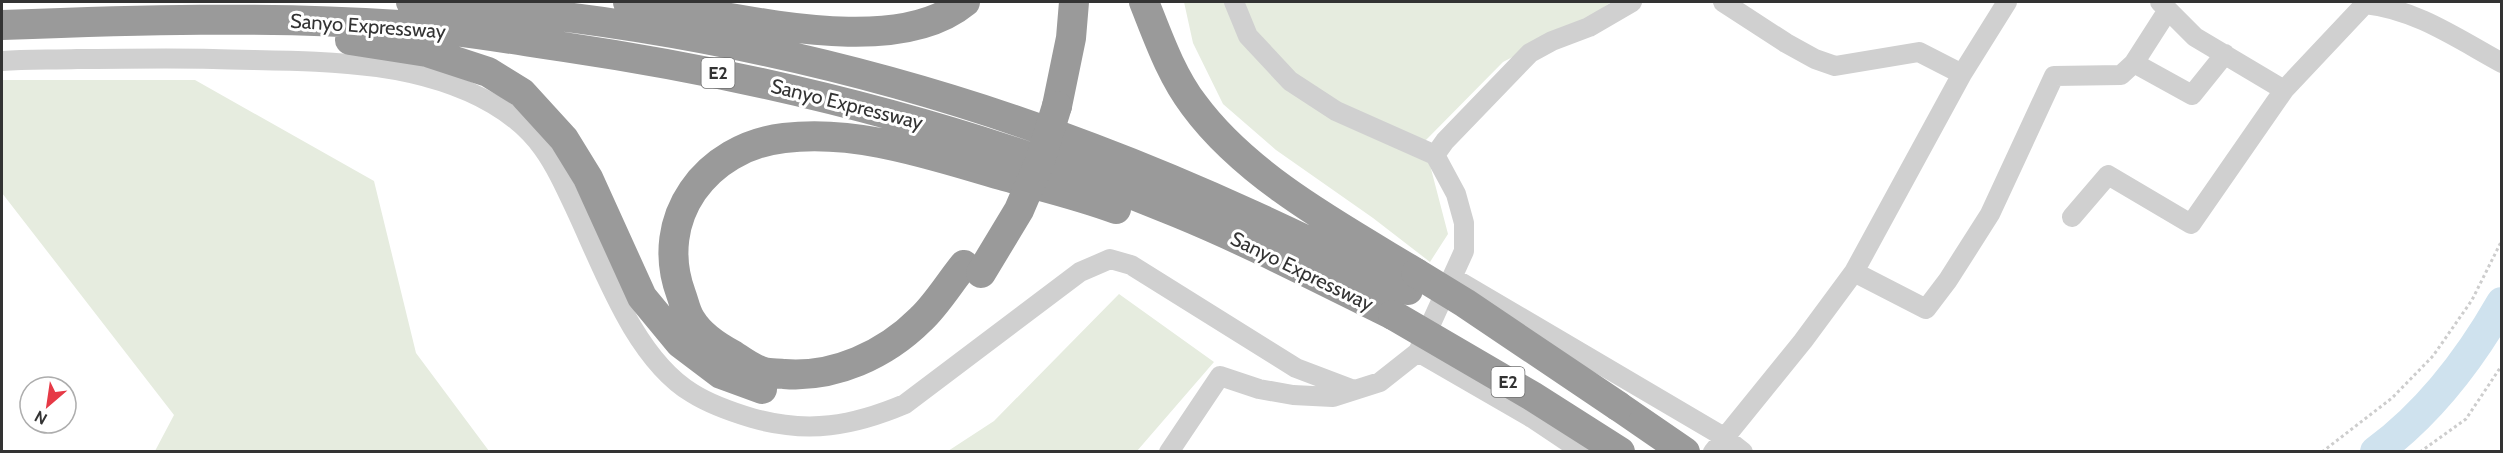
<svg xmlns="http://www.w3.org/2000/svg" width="2503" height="453" viewBox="0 0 2503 453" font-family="Cabin,sans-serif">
<rect width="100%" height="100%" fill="#fff"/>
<path fill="#e6ecdf" d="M1184 2H1611L1593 15 1503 62 1424 142 1448 234 1430 262 1373 218 1276 150 1223 104 1193 43Z
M2 80H195L374 181 416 353 489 451H155L174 415 2 193Z
M1119 294 1214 362 1137 451H948L994 421Z"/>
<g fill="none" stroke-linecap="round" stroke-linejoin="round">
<path stroke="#cfe2ee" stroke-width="32" d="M2376 452C2429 413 2470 359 2502 303"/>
<path stroke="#cdcdcd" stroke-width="3" stroke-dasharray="3 3" stroke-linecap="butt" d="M2322 452 2392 398 2433 356 2472 300 2502 240
M2420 452 2466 419 2502 365"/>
<path stroke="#d0d0d0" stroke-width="20" d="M1723 2 1786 43 1815 59 1835 66 1919 52 1962 74
M2160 2 2195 37 2284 90 2365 4C2415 9 2458 39 2502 63
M2 61C27 59 52 60 77 59 123 59 168 58 213 59 306 62 410 56 493 104 539 131 553 161 575 208 603 267 634 358 692 393 711 405 732 412 752 418 808 434 853 426 905 404L1080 272 1110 259 1131 265 1296 368 1354 390
M2134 63 2192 95 2225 54
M1435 155 1445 141 1530 53 1552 41 1589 27 1632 2
M2072 217 2108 175 2191 224 2284 90
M1854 272 1926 309 1948 280 1990 214 2054 76 2121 75 2134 63 2168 10
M1452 277 1724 437 1743 452
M1418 352 1532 418 1583 452
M1169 452 1220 376 1259 389 1293 395 1333 397 1380 382 1418 352 1464 251V223L1456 194 1435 155 1336 111 1290 81 1248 36 1234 2
M1713 452 1803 341 1854 272 1962 74 2007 2"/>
<path stroke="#9a9a9a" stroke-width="30" d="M411 2C643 17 874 65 1092 148 1201 189 1304 238 1408 290
M628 2C719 10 889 65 965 2
M1144 2C1158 37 1171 75 1194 105 1247 177 1340 227 1416 273
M2 25C134 20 267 16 399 25 454 29 510 39 564 47 774 78 981 131 1178 213 1251 243 1322 280 1393 315
M350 40 427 52 488 72 522 93 564 139 588 178 642 297 680 343 721 374 762 389
M1057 106 1071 38 1074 2
M964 265C950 282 937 304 921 319 885 355 834 378 784 374 777 373 768 374 761 371 751 368 742 361 733 355 718 347 700 335 691 320 686 313 684 302 681 294 653 218 706 147 784 138 857 129 931 155 1001 175 1039 186 1079 195 1116 209
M1618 406 1685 452"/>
<path stroke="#9a9a9a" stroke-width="30" d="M981 273 1019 210 1040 161 1057 106
M1416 273 1465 303 1618 406
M1393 315 1532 396 1620 452"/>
</g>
<g text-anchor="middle" stroke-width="6" stroke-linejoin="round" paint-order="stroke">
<g fill="#fff" stroke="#707070" stroke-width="1.5">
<rect x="701.5" y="58" width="33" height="30" rx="4.5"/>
<rect x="1491.5" y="367" width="33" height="30" rx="4.5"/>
</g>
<g font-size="18" font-weight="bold" fill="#333">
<text x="718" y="79">E2</text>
<text x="1508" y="388">E2</text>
</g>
<g font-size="20" fill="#333" stroke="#fff">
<text transform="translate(368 26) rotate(4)" y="7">Sanyo Expressway</text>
<text transform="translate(847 104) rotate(14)" y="7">Sanyo Expressway</text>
<text transform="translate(1302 271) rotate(26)" y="7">Sanyo Expressway</text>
</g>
</g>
<rect width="2503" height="453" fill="none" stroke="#333333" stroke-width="6"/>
<g transform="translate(48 405) rotate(209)"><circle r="28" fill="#ffffff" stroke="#adadad" stroke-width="1.5"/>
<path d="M0-4.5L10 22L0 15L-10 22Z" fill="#e63946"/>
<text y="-9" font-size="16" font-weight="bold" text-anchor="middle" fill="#333333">N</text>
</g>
</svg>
